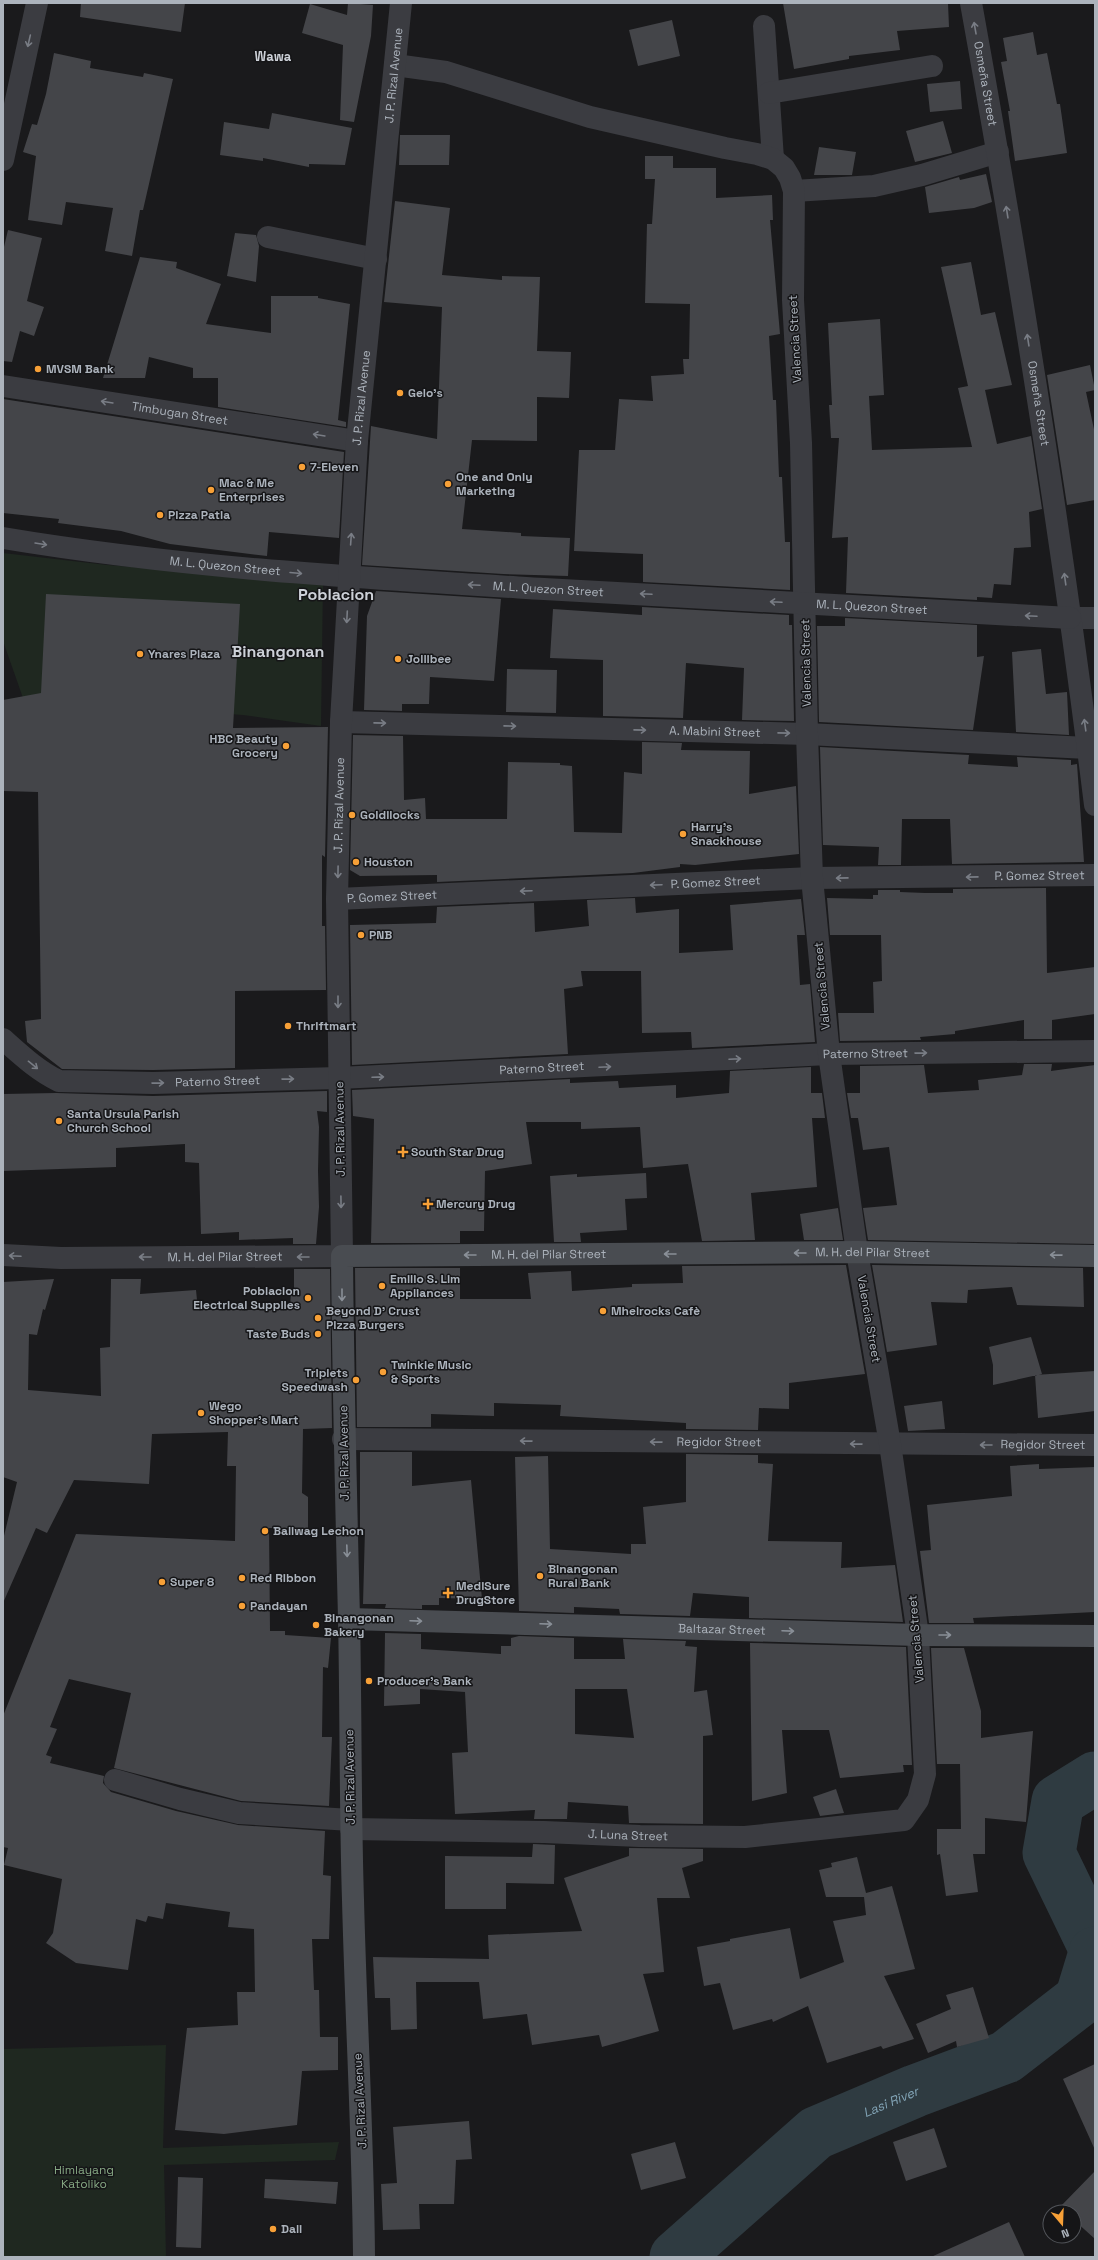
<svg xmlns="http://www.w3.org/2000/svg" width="1098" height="2260" viewBox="0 0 1098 2260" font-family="'Space Grotesk',sans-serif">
<rect width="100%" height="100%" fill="#1a1a1c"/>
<path fill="#1f2820" d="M3 553 107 565 323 582 321 726 243 715 23 698 3 641Z
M166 2045 163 2148 339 2142 335 2160 164 2165 166 2257H3V2049Z"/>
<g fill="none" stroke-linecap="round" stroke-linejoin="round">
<g stroke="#2f3b41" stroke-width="53">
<path d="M1095 1778 1058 1801 1049 1853 1095 1948"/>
<path id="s1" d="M676 2257 816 2133 915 2091 1006 2057 1081 1999 1095 1953"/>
</g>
</g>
<path fill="#444549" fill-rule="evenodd" d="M81 3H185L181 32 80 17Z
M348 3 373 5 371 36 354 122 340 120 343 45 302 33 310 4 347 15Z
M783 3H948L949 27 897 31 900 50 849 56V59L794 69Z
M672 20 680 56 638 66 629 30Z
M1033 32 1037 55 1047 53 1057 104H1060L1067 153 1015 161 1008 111H1010L1001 62 1007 61 1003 38Z
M54 53 91 61 90 68 143 77 144 73 173 79 143 210H140L132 256 105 251 113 208 66 202 62 225 28 220 36 156 23 152 32 124 37 125 46 94Z
M960 81 962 109 930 112 927 84Z
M272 113 352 128 345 165 309 164V167L263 158V161L220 155 224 122 269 129Z
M943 121 952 153 915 162 906 131Z
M400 135H450L449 165H399Z
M819 147 856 152 852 175H814Z
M645 156H673V168H716V198L772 195 773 220H770L780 334 769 336 773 400H776L779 477H782L785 542H790V590L643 582V554L574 551 579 450H615L619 399 653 401 651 376 684 374 683 359H689L690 304 645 303 647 224H652L655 179H645Z
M986 174 992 202 974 208 929 213 925 187 959 177 960 180Z
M395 201 450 208 442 275 502 280V276L540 277 537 351 571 352 569 398 537 397V441L472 440 462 529 521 533V536L570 538 568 576 503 574 362 565 371 426 437 439 442 307 384 302Z
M8 230 42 238 27 301 44 307 34 336 20 331 12 362 3 361V251Z
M235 233 256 235 259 246 256 282 227 276Z
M140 257 177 262 176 268 221 284 206 324 271 333V296H318V298L350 304 338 420 346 422V427L218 407V378H193V368L149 357 145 378H103Z
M971 262 981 315 995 312 1012 385 985 390 997 444 1031 436 1042 509 1029 512 1031 547 1014 548 1011 585 994 584 992 598 977 597V600L846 593 848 537 832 538 839 438H831L829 405H832L828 323 880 319 884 395 869 396 872 450 972 447 958 388 968 386 941 267Z
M1090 365 1095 390 1086 392 1095 434V500L1067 505 1047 375Z
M3 399 344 452 339 538 269 532 267 556 170 544 121 531 58 523 59 519 3 513Z
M376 591 501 599 494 681 430 677 429 704H402V711L364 710 367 616Z
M46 594 240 604 233 728 328 727 325 857 322 855V926H325L326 990 235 991V1068L153 1070 62 1069 27 1042 25 1021 41 1019 38 792 3 791V700L41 693Z
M642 607 789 615V625H792L794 721 742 720 744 668 686 663 683 718 603 716V660L550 658 553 609 642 615Z
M845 618 977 625V657L984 656 973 730 819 722 817 626H845Z
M1041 649 1046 694 1067 692 1069 735 1016 732 1012 652Z
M507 669 557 670 556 713 506 712Z
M353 735 403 736 404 800 425 798 426 819H507L508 762 560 763V765L572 766 574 832 622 833 624 772 642 774V742L682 743 681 750 750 751 749 794 796 786 799 854 695 865 680 864V867L633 873 437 882V875L360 876 350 870Z
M820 747 969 755 968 764 1018 767 1017 757 1071 760V765L1077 764 1084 862 952 864 950 819H902L901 865H878L879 847 823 845Z
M1046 888 1047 973 1095 967V1014L1052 1020V1039H1024V1020L955 1031V1034L920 1037 921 1040 840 1041 838 1013H874L873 982 882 981 881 935H830L827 898 873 899V895H878V890H900V892L925 893H953V889Z
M635 898 636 913 679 909V953L733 950 730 905 801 899 805 935H797L800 985 810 984 815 1042 692 1048 691 1032 642 1033 641 971H581L583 986 564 989 568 1054 352 1065 350 925 436 923 437 907 534 903 535 932 589 926 587 900Z
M1024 1064H1052L1051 1071 1095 1065V1244L868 1240 863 1208 897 1205 889 1147 863 1150 858 1118H851L847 1093H860V1066L924 1065 928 1093 979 1090 978 1080 1022 1075Z
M811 1067V1093H822L825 1118H812L817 1187 751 1193 755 1240 702 1241 688 1164 643 1168 640 1127 581 1129V1122H526L532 1164 485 1171 484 1231H460V1243H371L374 1119 353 1116 352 1090 570 1079V1083L618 1081 619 1088 676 1085V1098L729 1093 730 1071Z
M327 1091V1112L317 1111 319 1127 318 1171 319 1207 316 1244H293V1238L239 1240V1232L201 1234 199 1163 185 1162V1144L116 1148V1167L3 1171V1094L56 1093 153 1096Z
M646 1173 647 1198 625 1199 627 1230 580 1233 581 1242H554L550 1176 577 1174V1177Z
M838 1208 843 1240H804L800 1214Z
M846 1265 865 1374 789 1383V1409L759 1408 758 1430 686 1429V1423L560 1416 561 1405 494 1403V1416L431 1414V1427H357L355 1268H460V1299H531L528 1273 571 1271 572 1291 632 1287V1284L683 1283 682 1266Z
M872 1265 1083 1268 1084 1307 1017 1305 1012 1287 968 1290 967 1303 931 1302 937 1345 887 1352Z
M294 1269H330L332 1428 303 1429 302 1493 308 1497V1528H269L270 1631H285V1635L331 1638 328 1668 323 1667 322 1737H332L329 1806 241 1801 114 1768 131 1693 69 1679 50 1727 57 1729 46 1755 52 1757 50 1763 104 1776 103 1783 111 1792 176 1811 238 1825 325 1831 323 1875 331 1876 329 1939H312L314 1990H319L320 2037H338V2070L302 2071 297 2125 224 2134 175 2130 187 2028 238 2025 237 1992H255L254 1929 228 1927 230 1912 166 1903 163 1919 148 1916 146 1922 136 1919 128 1970 76 1963 46 1943 53 1933 62 1879 4 1865 8 1848 3 1847V1716L76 1534 235 1541 236 1466H227L228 1432 152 1434 149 1484 74 1480 47 1533 36 1528 3 1603V1540L17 1482 3 1477V1282L54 1279 45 1310 43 1309 37 1335 29 1334 28 1390 101 1396 100 1348 110 1347 111 1279H141L140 1294 196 1290 198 1310H290L291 1289H294Z
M1031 1337 1042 1374 993 1385V1365L989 1347Z
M1095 1371V1411L1038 1418 1035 1375Z
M942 1401 945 1429 908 1431 904 1406Z
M360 1452H412V1486L471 1480 482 1599 439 1598V1605H422V1609L385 1608 386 1604H363L365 1529H360Z
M686 1454 758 1455V1463L773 1464 768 1541 842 1542 841 1568 895 1565 903 1622 749 1618V1597L693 1593 690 1616 620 1614 619 1609 574 1607V1613L519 1611 515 1457 548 1456 550 1549 631 1554V1544H646L643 1507 686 1502Z
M1039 1464V1469L1095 1467V1612L973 1618 974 1623H929L920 1551 931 1550 927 1505 1012 1496 1010 1466Z
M385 1633 421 1634V1649L501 1654V1646H511V1638L519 1636 574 1638V1659H625L623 1639 686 1641 685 1646 697 1647 694 1692 707 1690 713 1735 703 1736V1824L629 1823 628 1806 568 1802 567 1819H534L535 1810 455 1814 452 1753 468 1752 465 1692 420 1689V1704L384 1706ZM575 1689H627L634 1738 575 1734Z
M750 1643 906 1647 912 1765H903L904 1772 840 1778 829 1730H782L787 1793 752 1801Z
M931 1648H964L981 1711V1738L1033 1731 1026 1822 985 1818V1854H973L978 1892 946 1896 940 1854 937 1855V1829H961L960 1764H937Z
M836 1789 844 1813 820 1816 813 1797Z
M533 1844 555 1845 554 1884 506 1883V1909H445V1856L532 1857Z
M629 1848 703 1849V1861L682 1868 690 1898H657L664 1972 643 1974 659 2031 602 2047 599 2035 532 2045 527 2014 483 2019 479 1982H416L417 2029 391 2030 390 1998H375L373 1957 489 1959 488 1935 582 1931 564 1878 629 1856Z
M857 1857 866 1893 892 1886 915 1969 884 1976 914 2039 883 2049 881 2046 827 2063 808 2006 773 2022 772 2019 733 2030 720 1983 704 1986 697 1947 730 1941V1939L790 1928 800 1979 844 1962 833 1921 866 1915 864 1897H826L819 1870 832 1867 831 1863Z
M973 1987 989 2038 957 2047 956 2041 928 2053 916 2024 951 2009 946 1995Z
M1095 2064V2150L1063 2079Z
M469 2121 472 2159 456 2160 454 2204H419L420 2229 383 2230 381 2184 397 2183 393 2127Z
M934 2128 947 2167 906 2181 893 2142Z
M675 2142 686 2178 641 2190 631 2154Z
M1095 2171V2239L1074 2220V2212H1066L1060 2207Z
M178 2177 203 2178 201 2248 176 2247Z
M265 2179 338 2182 336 2204 264 2198Z
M1009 2222 1025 2257H931Z"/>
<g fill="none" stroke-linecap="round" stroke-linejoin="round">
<g stroke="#3b3c41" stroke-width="22">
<path d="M764 26 773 159"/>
<path d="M769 93 932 66"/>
<path d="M794 191 874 186 922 175 998 152"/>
<path d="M268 237 376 259"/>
<path id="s2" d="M3 386 357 441"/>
<path d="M1070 618H1095"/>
<path id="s3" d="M341 722 807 734 1088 748"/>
<path id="s4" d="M337 899 812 878 1095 875"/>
<path id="s5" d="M339 1078 829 1054 1095 1051"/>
<path id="s6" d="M343 1439 1095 1445"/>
<path d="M115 1780 180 1799 239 1813 351 1820"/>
<path id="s7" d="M351 1829 544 1832 640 1836 745 1837 904 1820 918 1800 925 1774 918 1635 890 1444 857 1252 829 1054 812 878 807 734 801 443 793 300 794 191 790 178 784 168 773 159 757 154 725 148 590 117 446 72 395 65"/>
</g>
<g stroke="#3b3c41" stroke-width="22">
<path id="s8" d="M971 3C1019 269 1062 537 1095 805"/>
<path d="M3 160 37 3"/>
<path id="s9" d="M3 538C182 568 363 578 544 589 719 599 895 608 1070 618"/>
<path id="s10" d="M3 1039C21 1055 38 1071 59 1081L153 1083 339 1078"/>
<path id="s11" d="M3 1255 61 1258 342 1256 337 899 341 722 357 441 401 3"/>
</g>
<g stroke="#494c51" stroke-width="22">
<path id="s12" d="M349 1619 918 1635 1095 1636"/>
<path id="s13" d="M364 2257C363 2138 356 2019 353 1900 350 1806 351 1712 349 1618 346 1498 343 1377 342 1256L857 1252 1095 1256"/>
</g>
</g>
<defs><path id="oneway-shaft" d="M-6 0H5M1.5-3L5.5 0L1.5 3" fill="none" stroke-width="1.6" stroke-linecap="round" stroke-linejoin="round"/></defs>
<g stroke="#797d85">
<use href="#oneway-shaft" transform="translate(975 28) rotate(-100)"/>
<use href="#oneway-shaft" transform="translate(29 41) rotate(103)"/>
<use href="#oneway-shaft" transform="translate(1007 212) rotate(-99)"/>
<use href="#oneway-shaft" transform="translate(1028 340) rotate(-99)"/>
<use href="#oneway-shaft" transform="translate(107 402) rotate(-171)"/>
<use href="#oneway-shaft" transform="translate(319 435) rotate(-171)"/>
<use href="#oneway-shaft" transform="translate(351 539) rotate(-86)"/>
<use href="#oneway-shaft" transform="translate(41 544) rotate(9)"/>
<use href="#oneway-shaft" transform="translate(296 573) rotate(5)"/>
<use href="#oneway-shaft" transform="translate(1065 579) rotate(-98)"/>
<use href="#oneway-shaft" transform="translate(474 585) rotate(-177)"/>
<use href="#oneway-shaft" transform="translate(646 594) rotate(-177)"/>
<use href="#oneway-shaft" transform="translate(776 602) rotate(-177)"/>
<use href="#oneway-shaft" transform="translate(1031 616) rotate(-177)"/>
<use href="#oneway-shaft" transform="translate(347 617) rotate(93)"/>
<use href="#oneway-shaft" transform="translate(380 723) rotate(1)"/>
<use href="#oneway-shaft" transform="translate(1085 725) rotate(-98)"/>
<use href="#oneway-shaft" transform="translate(510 726) rotate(1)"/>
<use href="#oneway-shaft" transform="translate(640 730) rotate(1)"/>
<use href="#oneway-shaft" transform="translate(784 733) rotate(1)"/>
<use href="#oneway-shaft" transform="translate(338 872) rotate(91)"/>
<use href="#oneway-shaft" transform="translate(972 877) rotate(179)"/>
<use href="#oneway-shaft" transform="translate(842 878) rotate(179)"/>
<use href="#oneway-shaft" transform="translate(656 885) rotate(178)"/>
<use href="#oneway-shaft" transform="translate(526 891) rotate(178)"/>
<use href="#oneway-shaft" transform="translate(338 1002) rotate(90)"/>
<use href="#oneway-shaft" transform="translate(921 1053) rotate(-1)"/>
<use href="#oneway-shaft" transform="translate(735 1059) rotate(-3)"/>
<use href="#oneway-shaft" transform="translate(33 1065) rotate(39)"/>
<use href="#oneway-shaft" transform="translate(605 1067) rotate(-3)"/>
<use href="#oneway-shaft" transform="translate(378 1077) rotate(-2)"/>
<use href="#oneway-shaft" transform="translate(288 1079) rotate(-1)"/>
<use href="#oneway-shaft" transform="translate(158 1083) rotate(-1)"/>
<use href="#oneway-shaft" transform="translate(341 1202) rotate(89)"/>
<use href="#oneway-shaft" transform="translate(15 1256) rotate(-177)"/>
<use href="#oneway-shaft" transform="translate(145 1257) rotate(180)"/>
<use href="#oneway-shaft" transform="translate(303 1257) rotate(180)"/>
<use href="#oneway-shaft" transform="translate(526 1441) rotate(-179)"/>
<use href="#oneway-shaft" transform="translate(656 1442) rotate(-179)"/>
<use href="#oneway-shaft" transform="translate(856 1444) rotate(-179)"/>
<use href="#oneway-shaft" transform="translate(986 1445) rotate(-180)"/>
</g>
<g stroke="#898f97">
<use href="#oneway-shaft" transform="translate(800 1253) rotate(180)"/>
<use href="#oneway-shaft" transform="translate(670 1254) rotate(180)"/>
<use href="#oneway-shaft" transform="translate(470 1255) rotate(180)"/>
<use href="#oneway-shaft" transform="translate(1056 1255) rotate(-179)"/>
<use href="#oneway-shaft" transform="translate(342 1295) rotate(90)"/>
<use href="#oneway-shaft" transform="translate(347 1551) rotate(88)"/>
<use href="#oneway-shaft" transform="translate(416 1621) rotate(2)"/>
<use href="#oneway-shaft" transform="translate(546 1624) rotate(2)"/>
<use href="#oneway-shaft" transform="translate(788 1631) rotate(2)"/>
<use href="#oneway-shaft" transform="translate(945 1635)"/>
</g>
<g fill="#f7a037" stroke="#151517" stroke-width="1.5">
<circle cx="38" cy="369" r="4"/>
<circle cx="400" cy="393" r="4"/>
<circle cx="302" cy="467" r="4"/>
<circle cx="448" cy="484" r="4"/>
<circle cx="211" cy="490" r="4"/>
<circle cx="160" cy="515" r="4"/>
<circle cx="140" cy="654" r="4"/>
<circle cx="398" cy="659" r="4"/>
<circle cx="286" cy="746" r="4"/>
<circle cx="352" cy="815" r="4"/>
<circle cx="683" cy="834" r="4"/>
<circle cx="356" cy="862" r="4"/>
<circle cx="361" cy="935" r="4"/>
<circle cx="288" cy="1026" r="4"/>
<circle cx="59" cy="1121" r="4"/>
<path d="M401 1146h4v4h4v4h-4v4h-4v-4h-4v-4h4z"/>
<path d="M426 1198h4v4h4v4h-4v4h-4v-4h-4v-4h4z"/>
<circle cx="382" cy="1286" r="4"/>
<circle cx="308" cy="1298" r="4"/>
<circle cx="603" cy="1311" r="4"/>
<circle cx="318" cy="1318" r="4"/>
<circle cx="318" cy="1334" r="4"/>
<circle cx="383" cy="1372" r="4"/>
<circle cx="356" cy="1380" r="4"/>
<circle cx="201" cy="1413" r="4"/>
<circle cx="265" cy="1531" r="4"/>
<circle cx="540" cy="1576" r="4"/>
<circle cx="242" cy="1578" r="4"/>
<circle cx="162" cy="1582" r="4"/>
<path d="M446 1587h4v4h4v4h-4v4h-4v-4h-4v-4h4z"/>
<circle cx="242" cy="1606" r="4"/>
<circle cx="316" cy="1625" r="4"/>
<circle cx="369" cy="1681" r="4"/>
<circle cx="273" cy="2229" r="4"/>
</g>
<g text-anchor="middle" stroke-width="3" stroke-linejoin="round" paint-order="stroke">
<g font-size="12" fill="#acb3bc" stroke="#151517">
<text dy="4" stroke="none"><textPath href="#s11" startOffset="1522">J. P. Rizal Avenue</textPath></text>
<text dy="4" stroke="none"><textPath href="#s8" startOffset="82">Osmeña Street</textPath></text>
<text transform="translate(795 339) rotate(-93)" y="4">Valencia Street</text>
<text dy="4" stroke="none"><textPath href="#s11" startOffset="1198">J. P. Rizal Avenue</textPath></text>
<text dy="4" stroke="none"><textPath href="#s8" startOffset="406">Osmeña Street</textPath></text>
<text dy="4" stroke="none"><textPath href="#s2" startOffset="179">Timbugan Street</textPath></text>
<text dy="4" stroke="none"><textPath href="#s9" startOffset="224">M. L. Quezon Street</textPath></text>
<text dy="4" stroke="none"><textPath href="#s9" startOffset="548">M. L. Quezon Street</textPath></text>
<text dy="4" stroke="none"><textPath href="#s9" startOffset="872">M. L. Quezon Street</textPath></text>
<text transform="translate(806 663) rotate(-91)" y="4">Valencia Street</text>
<text dy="4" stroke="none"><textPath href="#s3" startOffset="374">A. Mabini Street</textPath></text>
<text dy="4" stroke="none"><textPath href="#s11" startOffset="790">J. P. Rizal Avenue</textPath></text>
<text dy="4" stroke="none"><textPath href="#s4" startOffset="703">P. Gomez Street</textPath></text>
<text dy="4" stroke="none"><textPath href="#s4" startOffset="379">P. Gomez Street</textPath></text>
<text dy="4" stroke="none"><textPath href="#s4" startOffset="55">P. Gomez Street</textPath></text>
<text transform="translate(822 986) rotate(-95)" y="4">Valencia Street</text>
<text dy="4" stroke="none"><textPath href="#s5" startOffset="527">Paterno Street</textPath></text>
<text dy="4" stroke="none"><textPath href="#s5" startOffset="203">Paterno Street</textPath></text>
<text dy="4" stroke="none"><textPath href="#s10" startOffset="229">Paterno Street</textPath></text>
<text transform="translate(340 1129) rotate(-91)" y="4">J. P. Rizal Avenue</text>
<text dy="4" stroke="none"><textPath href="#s13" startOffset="1532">M. H. del Pilar Street</textPath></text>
<text dy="4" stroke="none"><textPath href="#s13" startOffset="1208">M. H. del Pilar Street</textPath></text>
<text dy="4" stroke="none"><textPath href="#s11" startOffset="222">M. H. del Pilar Street</textPath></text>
<text transform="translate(869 1319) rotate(80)" y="4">Valencia Street</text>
<text dy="4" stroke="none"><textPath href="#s6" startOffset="376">Regidor Street</textPath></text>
<text dy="4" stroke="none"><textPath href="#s6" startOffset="700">Regidor Street</textPath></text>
<text transform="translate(344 1453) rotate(-91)" y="4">J. P. Rizal Avenue</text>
<text dy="4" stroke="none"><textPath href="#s12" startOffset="373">Baltazar Street</textPath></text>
<text transform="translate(916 1639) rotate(-95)" y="4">Valencia Street</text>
<text transform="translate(350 1777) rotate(-91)" y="4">J. P. Rizal Avenue</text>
<text dy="4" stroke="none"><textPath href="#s7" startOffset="277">J. Luna Street</textPath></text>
<text transform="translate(360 2101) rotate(-93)" y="4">J. P. Rizal Avenue</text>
</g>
<g font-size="12" font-weight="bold" fill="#acb3bc" stroke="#151517" text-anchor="start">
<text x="46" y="373">MVSM Bank</text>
<text x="408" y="397">Gelo's</text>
<text x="310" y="471">7-Eleven</text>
<text x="456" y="481">One and Only<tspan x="456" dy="14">Marketing</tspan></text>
<text x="219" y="487">Mac &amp; Me<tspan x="219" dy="14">Enterprises</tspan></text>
<text x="168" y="519">Pizza Patia</text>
<text x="148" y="658">Ynares Plaza</text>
<text x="406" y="663">Jollibee</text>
<text x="278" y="743" text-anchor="end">HBC Beauty<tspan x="278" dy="14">Grocery</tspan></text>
<text x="360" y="819">Goldilocks</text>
<text x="691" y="831">Harry's<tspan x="691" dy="14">Snackhouse</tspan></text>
<text x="364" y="866">Houston</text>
<text x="369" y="939">PNB</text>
<text x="296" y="1030">Thriftmart</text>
<text x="67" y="1118">Santa Ursula Parish<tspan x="67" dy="14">Church School</tspan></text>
<text x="411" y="1156">South Star Drug</text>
<text x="436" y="1208">Mercury Drug</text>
<text x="390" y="1283">Emilio S. Lim<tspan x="390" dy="14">Appliances</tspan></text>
<text x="300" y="1295" text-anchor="end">Poblacion<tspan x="300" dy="14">Electrical Supplies</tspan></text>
<text x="326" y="1315">Beyond D' Crust<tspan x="326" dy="14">Pizza Burgers</tspan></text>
<text x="611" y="1315">Mhelrocks Cafè</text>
<text x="310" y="1338" text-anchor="end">Taste Buds</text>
<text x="391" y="1369">Twinkle Music<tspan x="391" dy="14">&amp; Sports</tspan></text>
<text x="348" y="1377" text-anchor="end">Triplets<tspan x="348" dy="14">Speedwash</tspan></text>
<text x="209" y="1410">Wego<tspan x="209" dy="14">Shopper's Mart</tspan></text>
<text x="273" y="1535">Baliwag Lechon</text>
<text x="548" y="1573">Binangonan<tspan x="548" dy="14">Rural Bank</tspan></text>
<text x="250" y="1582">Red Ribbon</text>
<text x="170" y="1586">Super 8</text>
<text x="456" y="1590">MediSure<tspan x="456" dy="14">DrugStore</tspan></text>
<text x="250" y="1610">Pandayan</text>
<text x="324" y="1622">Binangonan<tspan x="324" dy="14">Bakery</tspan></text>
<text x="377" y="1685">Producer's Bank</text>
<text x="281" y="2233">Dali</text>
</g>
<g font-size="12" fill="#85a783" stroke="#151517">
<text x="84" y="2174">Himlayang<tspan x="84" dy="14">Katoliko</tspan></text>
</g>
<g font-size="13" font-weight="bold" fill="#cdd1d8" stroke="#151517">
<text x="273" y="61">Wawa</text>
</g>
<g font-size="13" font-style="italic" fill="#83a5b7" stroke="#151517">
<text dy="5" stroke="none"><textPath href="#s1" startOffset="268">Lasi River</textPath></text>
</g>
<g font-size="16" font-weight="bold" fill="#cdd1d8" stroke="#151517">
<text x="336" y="600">Poblacion</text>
<text x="278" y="657">Binangonan</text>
</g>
</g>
<rect width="1098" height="2260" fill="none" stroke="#acb3bc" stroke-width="8"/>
<g transform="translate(1062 2224) rotate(161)"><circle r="19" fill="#151517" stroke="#515459"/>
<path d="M0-3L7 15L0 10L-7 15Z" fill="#f7a037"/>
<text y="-6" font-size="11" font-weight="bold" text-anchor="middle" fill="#acb3bc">N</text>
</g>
</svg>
